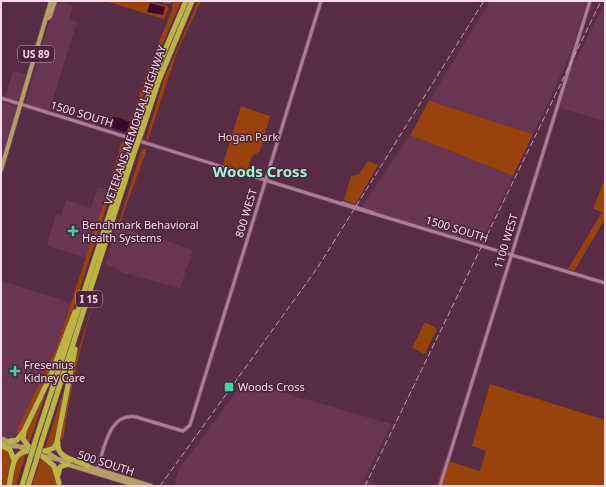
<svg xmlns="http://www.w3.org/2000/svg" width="606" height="487" viewBox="0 0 606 487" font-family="'Noto Sans',sans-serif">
<rect width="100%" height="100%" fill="#582c45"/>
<path fill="#683652" d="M490 1H587L571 53 533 134 429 101Z
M61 2 73 6 69 19 77 22 49 111 25 103 55 3Z
M605 2V121L558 107 571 70Z
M13 71 27 75 19 101 5 97Z
M1 101 17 107 1 160Z
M410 135 513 176 480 244 361 208Z
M98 187 108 190 87 258 47 246 56 214 61 216 66 200 91 208Z
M119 225 193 250 180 288 120 272V270L106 265Z
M1 281 72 303 50 364 19 434 11 438 1 435Z
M244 381 391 424 364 479 382 486H174L179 469Z"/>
<path fill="#98420c" d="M105 1C118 1 162 0 169 8L164 19Z
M173 1H181L152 69 131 131 127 132 148 69 172 10Z
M198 1H201L177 52 148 140 146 139 164 79Z
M429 101 533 134 513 176 410 135Z
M241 106 270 116 260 151 252 156 247 172 223 164Z
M122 141 127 143 73 311 47 380 20 436 16 432 56 349 108 190Z
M142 149H147C113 241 76 339 64 436L59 445 73 367Z
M368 161 378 165 356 204 344 200 351 176 359 174Z
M605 178V219L574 271 568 269 602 212 593 209Z
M425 322 437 329 425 354 412 348Z
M51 378 29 444 25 435Z
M490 384 605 420V486H437L445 460 480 471 486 451 472 446Z
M65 386 54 447 45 449Z
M1 447 7 449 13 457 7 486H1Z
M26 453 16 486H11L17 458Z
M41 458C53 465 56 473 57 486H32Z"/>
<path fill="#3a0828" d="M150 3 165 7 163 15 147 12Z
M113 116 130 122 127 131 124 132 109 127Z"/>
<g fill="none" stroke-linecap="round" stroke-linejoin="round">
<g stroke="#714b61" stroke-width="4.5">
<path id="minor" d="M164 1H170
M1 98 355 208 605 283
M342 203 374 213
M97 470C104 451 108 412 136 417L183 431 190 425 321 1
M440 486 590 1"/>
</g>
<g stroke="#714b61" stroke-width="5.5">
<path id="major" d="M48 18 50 16 55 1
M1 170 51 1
M1 438 28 451 49 458 70 461
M1 443 10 446 29 447 45 451 66 464 138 486
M86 466 151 486"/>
</g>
<g stroke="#714b61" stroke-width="6">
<path id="highway" d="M137 130 162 57 186 1
M142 131 159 80 192 1
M24 432 23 439 29 447
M10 441 17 440 24 431 50 377 75 312
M35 442 130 151
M58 443C56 459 77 460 88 466
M41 444 134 153
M1 445 10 450 14 460
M45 451 54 448 57 442 75 349
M42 456 54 466 59 483
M58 475 60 467 68 464
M9 486C12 473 11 452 28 451
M22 486 30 459
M28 486 36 461"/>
</g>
<use href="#minor" stroke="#af7b97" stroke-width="3"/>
<use href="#major" stroke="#b79e65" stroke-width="4"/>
<use href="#highway" stroke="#bcb544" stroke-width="5"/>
<path stroke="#c3a1b3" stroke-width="1" stroke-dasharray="6 3" stroke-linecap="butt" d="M160 486 318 267 484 1
M365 486 601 1"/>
<g stroke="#714b61" stroke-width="6" stroke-linecap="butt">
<path id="highway-bridge" d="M130 151 137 130
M134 153 142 131
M30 459 35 442
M36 461 41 444"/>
</g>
<use href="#highway-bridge" stroke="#bcb544" stroke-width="5"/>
</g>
<g fill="#3fd4a2" stroke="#4d223b" stroke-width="1.5">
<path d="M71 225h4v4h4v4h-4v4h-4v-4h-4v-4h4z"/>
<path d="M13 365h4v4h4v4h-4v4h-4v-4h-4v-4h4z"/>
<rect x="224" y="382" width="10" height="10" rx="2"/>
</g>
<g text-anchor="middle" stroke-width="3" stroke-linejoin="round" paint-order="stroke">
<g fill="#4d223b" stroke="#c5a4b6" stroke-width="1">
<rect x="18" y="46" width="36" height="16" rx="3"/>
<rect x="76" y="291" width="26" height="16" rx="3"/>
</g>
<g font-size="10" font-weight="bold" fill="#f9dcea">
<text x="36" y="58">US 89</text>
<text x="89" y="303">I 15</text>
</g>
<g font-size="11" fill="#f9dcea" stroke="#4d223b">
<text transform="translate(82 114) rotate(17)" y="4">1500 SOUTH</text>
<text transform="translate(135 125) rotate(-71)" y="4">VETERANS MEMORIAL HIGHWAY</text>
<text transform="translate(246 213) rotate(-73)" y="4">800 WEST</text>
<text transform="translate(457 229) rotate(17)" y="4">1500 SOUTH</text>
<text transform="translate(506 241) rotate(-73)" y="4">1100 WEST</text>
<text transform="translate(106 463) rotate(18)" y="4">500 SOUTH</text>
</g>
<g font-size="11" fill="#f0d5c8" stroke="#4d223b">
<text x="248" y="141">Hogan Park</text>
</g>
<g font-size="11" fill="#f9dcea" stroke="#4d223b" text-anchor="start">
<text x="82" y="229">Benchmark Behavioral<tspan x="82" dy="13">Health Systems</tspan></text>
<text x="24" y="369">Fresenius<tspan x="24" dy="13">Kidney Care</tspan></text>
<text x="238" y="391">Woods Cross</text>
</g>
<g font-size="15" font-weight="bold" fill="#9ef7d2" stroke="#4d223b">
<text x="260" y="177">Woods Cross</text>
</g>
</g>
<rect width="606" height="487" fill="none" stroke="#f9dcea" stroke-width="4"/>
</svg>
